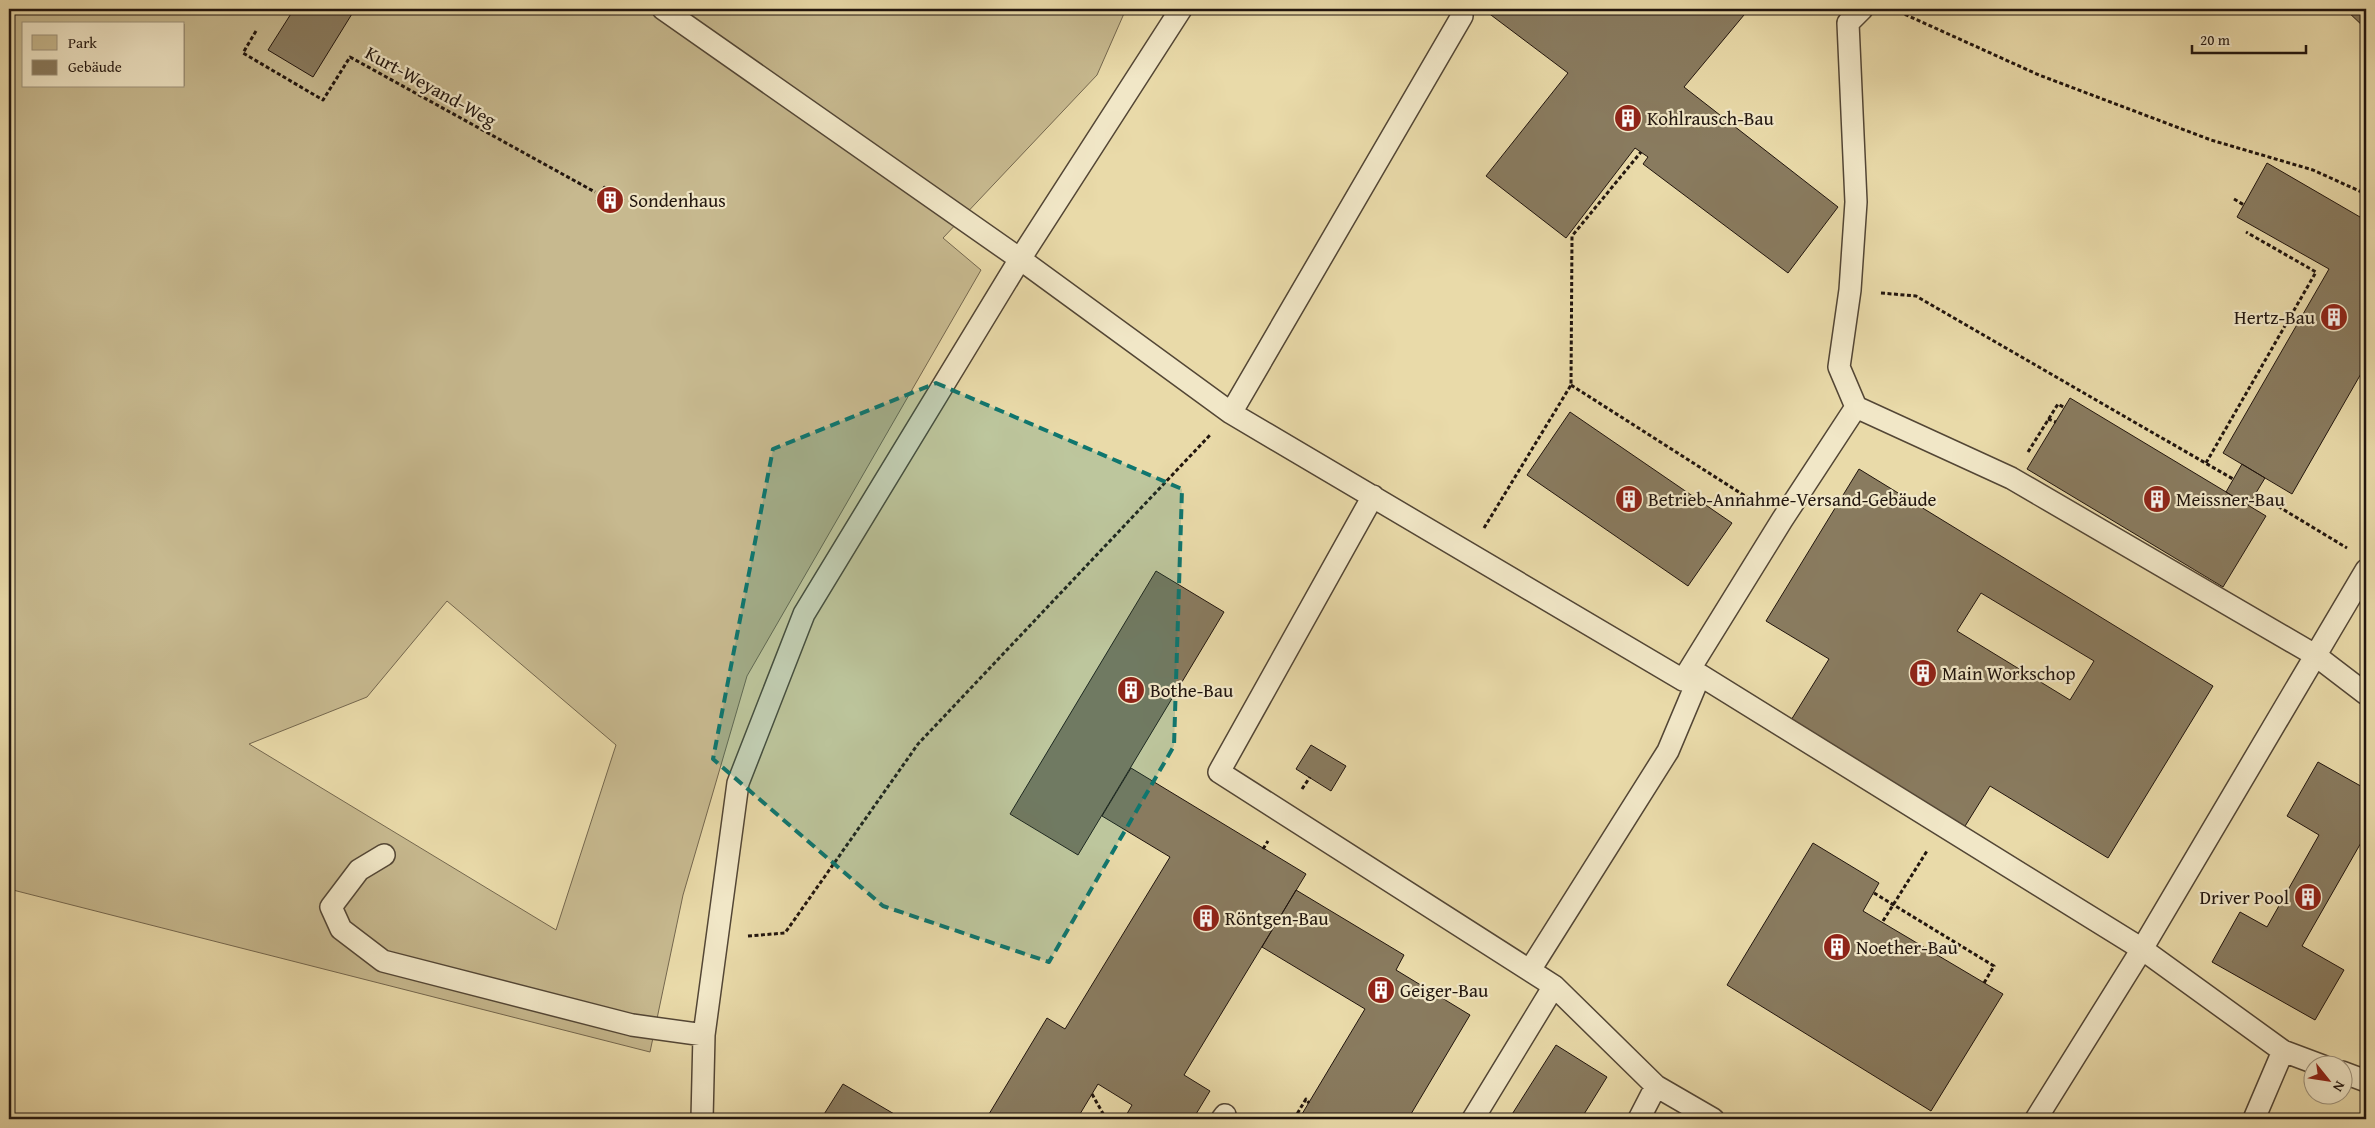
<svg xmlns="http://www.w3.org/2000/svg" width="2375" height="1128" viewBox="0 0 2375 1128" font-family="'Gentium Book Plus',serif">
<rect width="100%" height="100%" fill="#e9daa9"/>
<filter id="stains"><feTurbulence type="fractalNoise" baseFrequency=".004" numOctaves="4"/><feColorMatrix values="0 0 0 0 .2 0 0 0 0 .09 0 0 0 0 .02 0 0 0 .5 -.17"/></filter>
<radialGradient id="worn" r=".72"><stop offset=".6" stop-color="#630" stop-opacity="0"/><stop offset="1" stop-color="#630" stop-opacity=".3"/></radialGradient>
<path fill="#c7b98f" stroke="#74674e" fill-rule="evenodd" d="M9 9H1126L1097 75 943 238 981 270 747 676 683 895 650 1052 9 889ZM24 24H184V86H24ZM447 601 616 745 556 930 249 744 367 697Z"/>
<path fill="#897b5f" stroke="#21150e" fill-rule="evenodd" d="M294 9H355L313 77 268 50Z
M1483 9H1749L1684 87 1838 207 1788 273 1643 164 1648 157 1635 148 1566 238 1486 176 1568 73Z
M2345 9H2366V29Z
M2267 163 2360 217 2366 207V365L2292 494 2223 453 2329 269 2237 217Z
M604 186 624 199 615 212 596 201Z
M2070 398 2266 516 2223 587 2027 469Z
M1570 412 1732 523 1688 586 1527 475Z
M2242 464 2265 478 2248 506 2226 492Z
M1859 469 2213 686 2108 858 1990 786 1962 831 1788 725 1829 659 1766 621ZM1981 593 2094 661 2070 700 1957 631Z
M1156 571 1224 612 1078 855 1010 814Z
M1311 745 1346 766 1331 791 1296 769Z
M2318 762 2366 789V834L2302 946 2344 970 2315 1020 2212 962 2240 912 2267 927 2319 835 2287 816Z
M1131 768 1306 874 1184 1075 1210 1091 1193 1119H1124L1132 1105 1098 1084 1077 1119H986L1047 1018 1065 1029 1170 857 1102 816Z
M1813 843 1879 883 1863 911 2003 994 1931 1111 1727 985Z
M1296 890 1404 955 1396 970 1470 1015 1408 1119H1299L1365 1009 1262 947Z
M1556 1045 1607 1077 1581 1119H1509Z
M843 1084 901 1118 900 1119H821Z"/>
<g fill="none" stroke-linecap="round" stroke-linejoin="round">
<g stroke="#534635" stroke-width="24">
<path id="service" d="M663 9 1020 259 1231 413 1683 680 1700 675 2142 949 2283 1051 2323 1066
M1856 407 1839 367 1850 290 1856 202 1848 23 1862 9
M1231 413 1462 16
M1373 496 1219 772 1554 986 1656 1086 1713 1119
M1683 680 1782 520 1856 407 2011 478 2315 655 2366 694
M384 855 359 870 331 907 341 929 383 961 632 1025 704 1035
M1530 970 1668 751 1700 675
M2342 1072 2366 1081
M702 1119 704 1035 738 783 804 614 1020 259 1181 9
M1222 1119 1225 1115
M1473 1119 1554 986
M1639 1119 1656 1086
M2036 1119 2142 949 2366 570
M2254 1119 2283 1051"/>
</g>
<path stroke="#21150e" stroke-width="3" stroke-dasharray="4 2.5" stroke-linecap="butt" d="M1893 9 2039 75 2211 140 2313 170 2366 194
M256 31 243 53 323 100 350 57 595 192
M2234 199 2244 205
M1881 293 1916 296 2233 479
M1571 385 1756 503
M2048 419 2056 422
M2028 452 2058 404 2065 408
M2206 463 2316 272 2246 232
M2256 493 2347 548
M1484 528 1571 385 1572 236 1641 152
M1302 789 1310 777
M1263 849 1268 841
M1874 893 1994 966 1984 983
M1883 921 1927 851
M748 936 785 933 918 744 1210 435
M1092 1094 1106 1119
M1294 1119 1306 1099 1309 1103"/>
<use href="#service" stroke="#f1e7c7" stroke-width="21"/>
</g>
<path fill="#0f766e" fill-opacity="0.2" stroke="#0f766e" stroke-width="4" stroke-dasharray="10 6" stroke-linejoin="round" d="M936 383 1182 489 1174 746 1049 962 883 906 713 759 773 449Z"/>
<defs>
<g id="building-disc" transform="scale(1.4375)"><circle r="9.5" fill="#8f2418" stroke="#f1e7c7"/><path d="M-4-6H4V6H1V3H-1V6H-4ZM-2.5-4.3h1.7v1.8h-1.7ZM.8-4.3h1.7v1.8H.8ZM-2.5-1h1.7V.8h-1.7ZM.8-1h1.7V.8H.8Z" fill="#fff"/></g>
</defs>
<g fill-rule="evenodd">
<use href="#building-disc" x="1628" y="118"/>
<use href="#building-disc" x="610" y="200"/>
<use href="#building-disc" x="2334" y="317"/>
<use href="#building-disc" x="1629" y="499"/>
<use href="#building-disc" x="2157" y="499"/>
<use href="#building-disc" x="1923" y="673"/>
<use href="#building-disc" x="1131" y="690"/>
<use href="#building-disc" x="2308" y="897"/>
<use href="#building-disc" x="1206" y="918"/>
<use href="#building-disc" x="1837" y="947"/>
<use href="#building-disc" x="1381" y="990"/>
</g>
<g text-anchor="middle" stroke-width="4.5" stroke-linejoin="round" paint-order="stroke">
<g font-size="19" fill="#21150e" stroke="#f1e7c7">
<text transform="translate(431 86) rotate(29)" y="7">Kurt-Weyand-Weg</text>
</g>
<g font-size="19" fill="#21150e" stroke="#f1e7c7" text-anchor="start">
<text x="1647" y="125">Kohlrausch-Bau</text>
<text x="629" y="207">Sondenhaus</text>
<text x="2315" y="324" text-anchor="end">Hertz-Bau</text>
<text x="1648" y="506">Betrieb-Annahme-Versand-Gebäude</text>
<text x="2176" y="506">Meissner-Bau</text>
<text x="1942" y="680">Main Workschop</text>
<text x="1150" y="697">Bothe-Bau</text>
<text x="2289" y="904" text-anchor="end">Driver Pool</text>
<text x="1225" y="925">Röntgen-Bau</text>
<text x="1856" y="954">Noether-Bau</text>
<text x="1400" y="997">Geiger-Bau</text>
</g>
</g>
<rect width="2375" height="1128" fill="none" stroke="#e9daa9" stroke-width="30"/>
<rect x="10" y="10" width="2355" height="1108" fill="none" stroke="#21150e" stroke-width="2.5"/>
<rect x="15" y="15" width="2345" height="1098" fill="none" stroke="#21150e"/>
<rect x="22" y="22" width="162" height="65" fill="#f1e7c7" stroke="#9e937d"/>
<rect x="32" y="35" width="25" height="15" fill="#c7b98f" stroke="#9e937d"/>
<text x="68" y="48" font-size="15" fill="#21150e">Park</text>
<rect x="32" y="60" width="25" height="15" fill="#897b5f" stroke="#9e937d"/>
<text x="68" y="72" font-size="15" fill="#21150e">Gebäude</text>
<g transform="translate(2328 1080) rotate(120)"><circle r="24" fill="#f1e7c7" stroke="#9e937d"/>
<path d="M0-4L9 19L0 12L-9 19Z" fill="#8f2418"/>
<text y="-8" font-size="14" font-weight="bold" text-anchor="middle" fill="#21150e">N</text>
</g>
<path d="M2192 45v8h114v-8" fill="none" stroke="#21150e" stroke-width="2.5"/>
<text x="2200" y="45" font-size="15" fill="#21150e" stroke="#f1e7c7" stroke-width="4" paint-order="stroke">20 m</text>
<rect width="100%" height="100%" filter="url(#stains)"/>
<rect width="100%" height="100%" fill="url(#worn)"/>
</svg>
